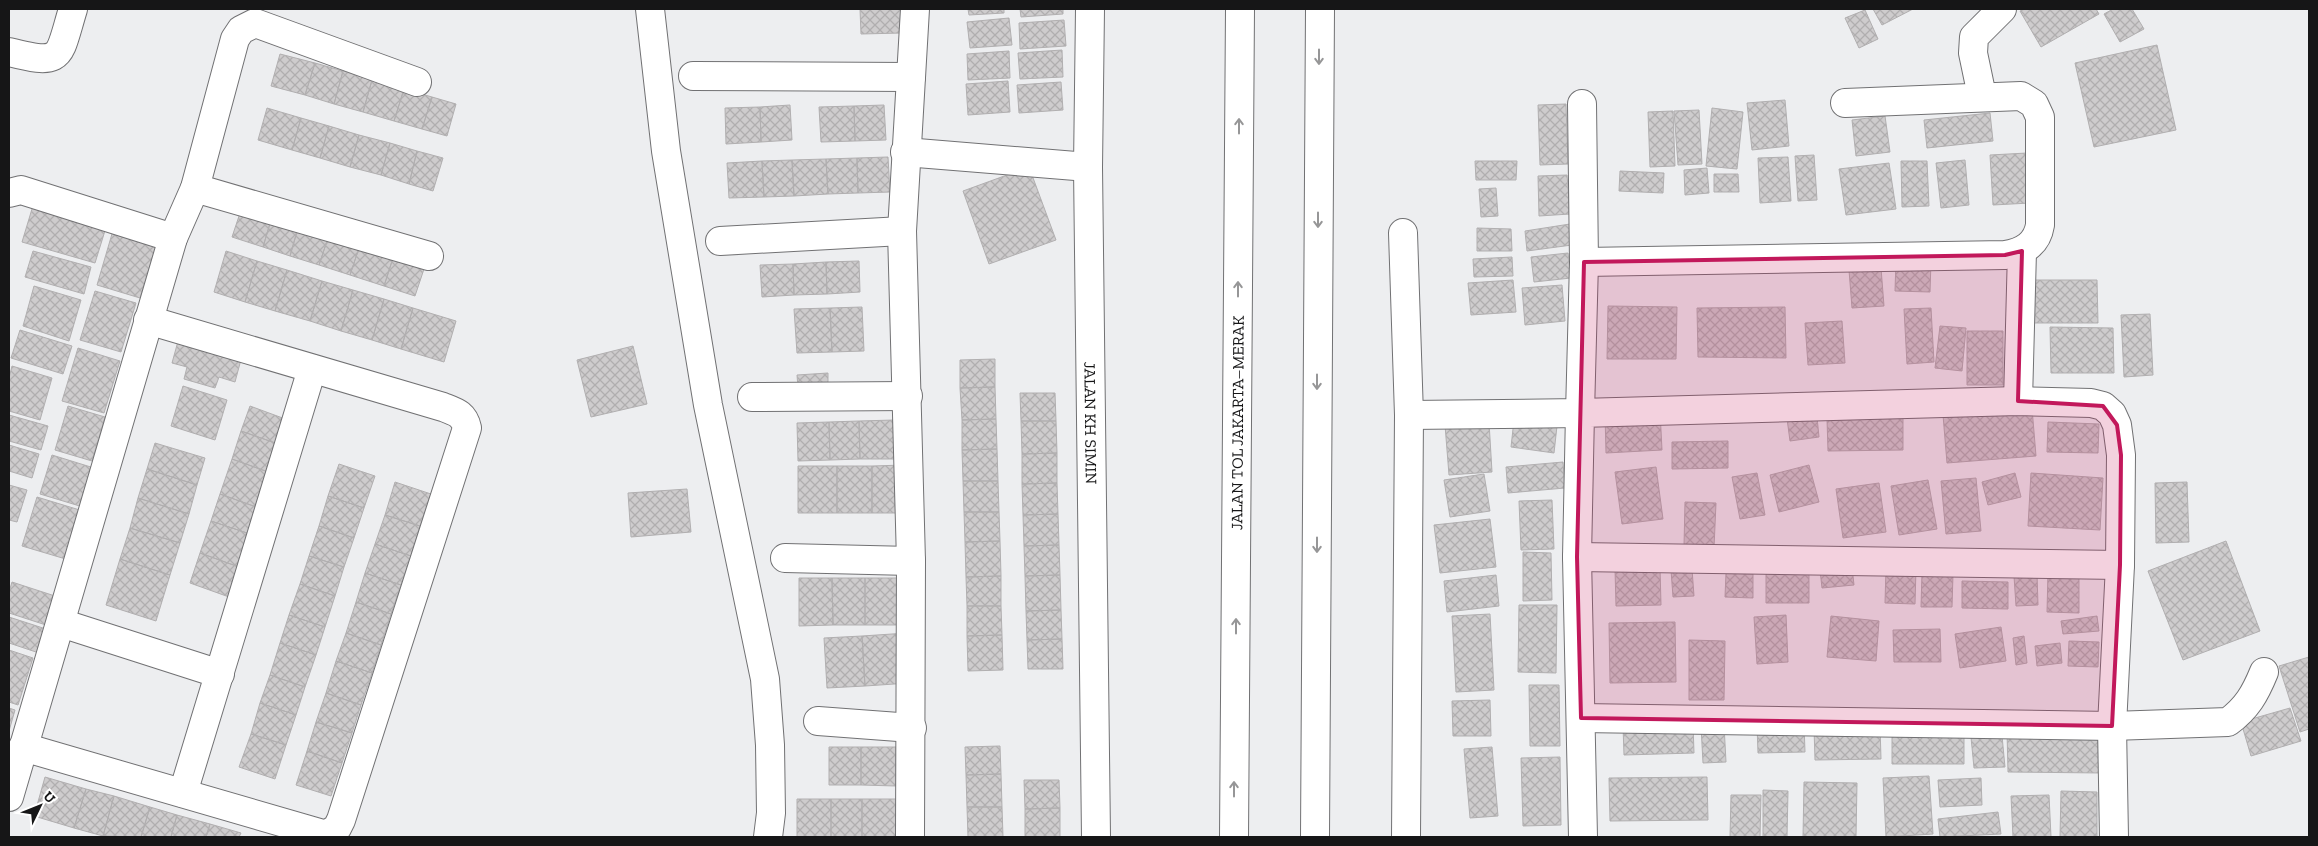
<svg xmlns="http://www.w3.org/2000/svg" width="2318" height="846" viewBox="0 0 2318 846" font-family="'Zilla Slab',serif">
<defs>
<pattern id="building-cross-hatch" width="8" height="8" patternUnits="userSpaceOnUse" patternTransform="scale(1.25)"><rect width="8" height="8" fill="#cecccd"/><path d="M0 0l8 8M0 8l8-8" fill="none" stroke="#b0aeaf"/></pattern>
</defs>
<rect width="100%" height="100%" fill="#edeef0"/>
<path fill="url(#building-cross-hatch)" stroke="#b1afb0" d="M860 9H901L902 33 861 34Z
M968 9H1004V13L969 15Z
M1020 9H1063V14L1021 17Z
M1873 9H1913L1882 25Z
M2025 9H2096L2099 14 2041 47 2020 11Z
M2113 9H2132L2144 29 2120 42 2104 14Z
M1865 10 1878 39 1859 48 1845 18Z
M1009 18 1012 45 970 48 967 22Z
M1064 20 1066 46 1020 49 1019 23Z
M2157 45 2176 130 2094 147 2075 63Z
M1062 50 1063 77 1020 79 1018 53Z
M1009 51 1010 78 968 80 967 54Z
M280 54 315 63 305 95 271 86Z
M315 63 343 71 334 104 305 95Z
M343 71 372 80 363 112 334 104Z
M372 80 404 89 394 121 363 112Z
M1008 81 1010 112 968 115 966 84Z
M1061 82 1063 110 1019 113 1017 85Z
M404 89 432 97 422 129 394 121Z
M432 97 456 104 447 136 422 129Z
M1785 100 1789 146 1752 150 1747 103Z
M1566 104 1568 164 1540 165 1538 105Z
M790 105 792 140 761 142 760 107Z
M884 105 886 140 855 141 854 106Z
M854 106 855 141 821 142 819 107Z
M760 107 761 142 726 144 725 108Z
M267 108 301 118 292 150 258 140Z
M1712 108 1743 112 1737 169 1706 166Z
M1699 110 1702 164 1678 165 1674 111Z
M1673 111 1675 166 1650 167 1648 112Z
M1990 113 1993 141 1927 148 1924 120Z
M1885 116 1890 152 1856 156 1852 120Z
M301 118 329 126 320 158 292 150Z
M329 126 359 135 350 167 320 158Z
M359 135 390 143 381 175 350 167Z
M390 143 417 151 409 184 381 175Z
M417 151 443 158 433 191 409 184Z
M2027 153 2030 203 1993 205 1990 155Z
M1814 155 1817 200 1798 201 1795 156Z
M888 157 890 192 858 193 857 158Z
M1788 157 1791 201 1760 203 1758 158Z
M857 158 858 193 828 194 826 159Z
M826 159 828 194 794 196 792 160Z
M792 160 794 196 764 197 762 161Z
M1965 160 1969 205 1941 208 1936 163Z
M762 161 764 197 729 198 727 163Z
M1475 161H1517L1516 180H1476Z
M1901 161H1927L1929 206 1902 207Z
M1889 163 1896 209 1846 215 1839 169Z
M1029 167 1056 240 989 264 963 191Z
M1707 168 1709 193 1685 195 1684 170Z
M1620 171 1664 173 1663 193 1619 191Z
M1714 174H1738L1739 192H1714Z
M1567 175 1570 214 1539 216 1538 176Z
M1496 188 1498 216 1481 217 1479 189Z
M35 199 108 221 95 263 22 242Z
M241 210 271 220 263 247 232 237Z
M271 220 298 228 290 256 263 247Z
M1570 224 1572 245 1527 251 1525 231Z
M114 227 158 240 140 298 97 285Z
M298 228 328 238 319 265 290 256Z
M1477 228 1511 229 1512 251H1477Z
M328 238 359 248 350 275 319 265Z
M359 248 393 258 384 286 350 275Z
M33 251 91 267 84 294 25 277Z
M226 251 257 261 245 302 214 292Z
M1568 253 1571 278 1534 282 1531 257Z
M1512 257 1513 276 1474 277 1473 259Z
M393 258 424 269 415 296 384 286Z
M1896 260 1931 261 1930 292 1895 291Z
M257 261 287 270 275 311 245 302Z
M859 261 860 292 827 294 826 262Z
M826 262 827 294 794 295 793 264Z
M793 264 794 295 762 297 760 265Z
M1881 268 1884 306 1852 308 1849 270Z
M287 270 322 281 310 321 275 311Z
M1513 280 1516 312 1471 315 1468 283Z
M2026 280H2097L2098 323H2026Z
M322 281 353 290 341 331 310 321Z
M1562 285 1565 321 1525 325 1522 288Z
M34 286 81 300 69 341 23 326Z
M353 290 384 299 372 340 341 331Z
M95 291 136 303 121 352 80 340Z
M384 299 413 308 401 349 372 340Z
M1608 306 1677 307 1676 359H1607Z
M862 307 864 351 832 352 830 308Z
M1785 307 1786 358 1698 357 1697 308Z
M413 308 456 321 444 362 401 349Z
M830 308 832 352 797 353 794 309Z
M1931 308 1934 362 1907 364 1904 309Z
M2150 314 2153 375 2124 377 2121 315Z
M1842 321 1845 363 1808 365 1805 323Z
M1940 326 1966 328 1962 371 1935 368Z
M2050 327 2113 328 2114 373H2051Z
M20 330 72 346 63 374 11 358Z
M1967 331H2003V385H1967Z
M180 334 243 352 235 382 219 377 215 388 184 379 187 367 172 363Z
M633 346 647 404 591 417 577 360Z
M78 348 120 361 104 413 62 401Z
M995 359V387L960 388V360Z
M12 366 52 378 40 420 9 411V378Z
M828 373V386L798 388 797 375Z
M183 386 227 400 215 440 171 426Z
M995 387 996 419 962 420 960 388Z
M1020 393H1055L1056 421H1021Z
M68 406 105 417 92 461 55 450Z
M250 406 288 420 281 445 241 431Z
M1816 407 1819 437 1790 441 1786 411Z
M2032 408 2036 456 1947 463 1943 415Z
M1660 411 1662 450 1606 453 1605 414Z
M9 415 48 426 41 450 9 441Z
M1903 418V450L1828 451 1827 419Z
M996 419 997 449 962 450V420Z
M894 420 895 459H860L859 421Z
M1514 420 1557 426 1554 453 1511 447Z
M859 421 860 459 830 460 829 422Z
M1021 421H1056L1057 453 1022 454Z
M829 422 830 460 798 461 797 423Z
M1489 422 1492 472 1449 475 1445 425Z
M2048 422 2099 424 2098 453 2047 452Z
M241 431 281 445 271 473 232 459Z
M1728 441V468L1672 469V442Z
M155 443 205 458 197 485 147 469Z
M9 445 39 454 32 478 9 471Z
M997 449 998 481H963L962 450Z
M1057 453V483L1022 484V454Z
M52 455 94 468 83 507 40 494Z
M232 459 271 473 259 508 220 494Z
M1563 462 1565 488 1508 493 1506 467Z
M339 464 375 476 364 508 328 496Z
M904 465 905 513H872V466Z
M1809 465 1819 502 1779 512 1770 475Z
M798 466H837V513H798Z
M837 466H872V513H837Z
M1656 467 1663 519 1622 524 1615 472Z
M147 469 197 485 189 514 138 498Z
M1757 473 1765 515 1740 519 1732 477Z
M2015 473 2021 497 1988 505 1982 482Z
M2031 473 2103 478 2100 530 2028 526Z
M1484 474 1490 511 1450 517 1444 480Z
M1976 478 1981 531 1946 534 1941 481Z
M1928 480 1937 529 1899 535 1891 486Z
M963 481H998L999 512H964Z
M395 482 431 494 420 526 385 515Z
M2187 482 2189 542 2156 543 2155 483Z
M1057 483 1058 514 1023 515 1022 484Z
M1879 483 1886 532 1843 538 1836 489Z
M9 485 27 490 17 522 9 520Z
M687 489 691 532 631 537 628 493Z
M220 494 259 508 250 534 211 521Z
M328 496 364 508 354 538 319 526Z
M37 497 83 511 69 560 22 546Z
M138 498 189 514 180 543 130 528Z
M1552 500 1554 549 1521 550 1519 501Z
M1685 502 1716 503 1714 548 1684 546Z
M964 512H999L1000 541 965 542Z
M1058 514 1059 545 1024 546 1023 515Z
M385 515 420 526 411 556 375 544Z
M1490 519 1496 567 1440 573 1434 525Z
M211 521 250 534 239 567 200 553Z
M319 526 354 538 344 567 309 556Z
M130 528 180 543 170 575 120 559Z
M1000 541 1001 576 966 577 965 542Z
M2226 541 2260 631 2183 660 2148 571Z
M375 544 411 556 401 585 365 573Z
M1059 545 1060 575 1025 576 1024 546Z
M1523 552 1551 553 1552 600 1523 601Z
M200 553 239 567 229 597 190 583Z
M309 556 344 567 335 596 300 584Z
M120 559 170 575 156 621 106 605Z
M1852 567 1854 585 1822 588 1820 570Z
M1660 568 1661 605 1616 606 1615 569Z
M1886 568H1916L1915 604 1885 603Z
M1692 569 1694 596 1673 597 1671 570Z
M1766 570H1809V603H1766Z
M2048 572 2079 573V613L2047 612Z
M365 573 401 585 391 614 356 602Z
M1726 573 1753 574V598L1725 597Z
M1922 573 1953 574 1952 607H1921Z
M2037 574 2038 605 2016 606 2014 576Z
M1060 575 1061 610 1026 611 1025 576Z
M1496 575 1499 606 1447 612 1444 581Z
M1001 576V606H967L966 577Z
M799 578H832L833 625 799 626Z
M832 578H865V625H833Z
M865 578H904L905 625H865Z
M1962 581 2008 582V609L1962 608Z
M12 582 58 597 49 626 9 613V592Z
M300 584 335 596 325 627 289 615Z
M356 602 391 614 381 645 346 633Z
M1519 605H1557L1556 673 1518 672Z
M967 606H1001L1002 635 967 636Z
M1061 610 1062 639 1027 640 1026 611Z
M1490 614 1494 690 1456 692 1452 616Z
M289 615 325 627 316 655 280 643Z
M1786 615 1788 662 1757 664 1754 617Z
M1831 616 1879 621 1876 661 1827 657Z
M2097 616 2099 631 2063 634 2061 621Z
M9 617 46 629 39 653 9 643Z
M1675 622 1676 682 1610 683 1609 623Z
M2001 627 2006 661 1960 668 1955 634Z
M1940 629 1941 662H1894L1893 630Z
M346 633 381 645 372 673 336 661Z
M907 633 909 683 865 686 862 636Z
M1002 635 1003 670 968 671 967 636Z
M862 636 865 686 827 688 824 638Z
M2024 636 2027 663 2016 665 2013 638Z
M1062 639 1063 669H1028L1027 640Z
M1689 640 1725 641 1724 700H1689Z
M2069 641 2099 642 2098 667 2068 666Z
M280 643 316 655 305 687 270 675Z
M2060 643 2062 663 2037 666 2035 646Z
M9 650 33 658 18 705 9 702Z
M2309 657V729L2300 732 2279 666Z
M336 661 372 673 361 705 326 693Z
M270 675 305 687 296 715 260 703Z
M1529 685H1559L1560 746H1530Z
M326 693 361 705 352 733 316 722Z
M1490 700 1491 736H1453L1452 701Z
M260 703 296 715 286 745 251 734Z
M9 708 15 710 9 731Z
M2290 708 2301 741 2251 756 2241 722Z
M316 722 352 733 342 763 307 751Z
M1693 724 1694 753 1624 755 1623 726Z
M1804 724 1805 752 1758 753 1757 725Z
M1724 725 1726 762 1703 763 1701 726Z
M2001 725 2005 767 1974 768 1970 727Z
M1880 726 1881 759 1815 760 1814 728Z
M1892 726H1964V764H1892Z
M2007 731H2100L2101 773 2008 772Z
M251 734 286 745 275 779 239 767Z
M1000 746 1001 774 966 775 965 747Z
M829 747H861V785H829Z
M861 747H896V786L861 785Z
M1492 747 1498 816 1470 818 1464 749Z
M307 751 342 763 331 796 296 785Z
M1560 757 1561 825 1523 826 1521 758Z
M1001 774 1002 807H967L966 775Z
M1929 776 1933 834 1886 837 1883 778Z
M45 777 86 789 74 828 34 816Z
M1707 777 1708 820 1610 821 1609 778Z
M1981 778 1982 805 1940 807 1938 780Z
M1024 780H1059L1060 808 1025 809Z
M1804 782 1857 783 1856 837H1803Z
M86 789 114 796 103 836 74 828Z
M1763 790 1788 791 1787 837H1763Z
M2061 791 2097 792V837H2060Z
M1731 795H1761L1760 837H1730Z
M2049 795 2051 837H2013L2011 796Z
M114 796 150 807 141 837 103 836Z
M797 799H831V837H797Z
M831 799H862V837H831Z
M862 799H898L899 837H862Z
M150 807 177 815 171 837H141Z
M967 807H1002L1003 837H968Z
M1060 808V837H1025V809Z
M1998 812 2001 834 1940 837 1938 819Z
M177 815 210 824 206 837H171Z
M210 824 241 833 239 837H206Z"/>
<g fill="none" stroke-linecap="round" stroke-linejoin="round">
<g stroke="#717173" stroke-width="30">
<g id="minor">
<path d="M650 9 666 151 708 405 765 679 770 745 771 813 768 837"/>
<path id="s1" d="M1090 9 1088 167 1096 837"/>
<path d="M9 52C64 66 58 58 73 9"/>
<path d="M693 76 911 77"/>
<path d="M1982 96 1973 53 1974 37 2002 9"/>
<path d="M905 152 1088 167"/>
<path d="M195 188 429 256"/>
<path d="M9 193 21 190 173 238"/>
<path d="M1403 233 1409 415 1406 837"/>
<path d="M720 241 902 231"/>
<path d="M1584 262 2005 255C2023 252 2037 244 2040 225V117L2034 104 2021 96 1845 103"/>
<path d="M752 397 908 396"/>
<path d="M2018 401 2022 251"/>
<path d="M1409 415 1580 413 1584 262 1582 104"/>
<path d="M1577 557 2120 565"/>
<path d="M785 558 911 561"/>
<path d="M61 623 220 674"/>
<path d="M1581 718 2112 726 2228 722C2247 708 2255 694 2264 672"/>
<path d="M818 721 912 728"/>
<path d="M23 747 326 835 337 828 341 820 467 428C464 414 456 412 443 407L148 320"/>
<path d="M183 793 312 369"/>
<path d="M9 797 173 238 195 188 235 39 241 30 255 23 417 82"/>
<path d="M910 837 911 561 902 231 915 9"/>
<path d="M1583 837 1577 557 1580 413 2018 401 2091 403 2103 406 2112 414 2117 425 2121 455 2120 565 2112 726 2114 837"/>
</g>
</g>
<g stroke="#717173" stroke-width="30">
<g id="highway">
<path id="s2" d="M1234 837 1240 9"/>
<path d="M1315 837 1320 9"/>
</g>
</g>
<use href="#minor" stroke="#fff" stroke-width="28"/>
<use href="#highway" stroke="#fff" stroke-width="28"/>
</g>
<defs><path id="oneway-shaft" d="M-6 0H5M1.5-3L5.5 0L1.5 3" fill="none" stroke-width="1.6" stroke-linecap="round" stroke-linejoin="round" transform="scale(1.25)"/></defs>
<g stroke="#969697">
<use href="#oneway-shaft" transform="translate(1319 57) rotate(90)"/>
<use href="#oneway-shaft" transform="translate(1239 126) rotate(-90)"/>
<use href="#oneway-shaft" transform="translate(1318 220) rotate(90)"/>
<use href="#oneway-shaft" transform="translate(1238 289) rotate(-90)"/>
<use href="#oneway-shaft" transform="translate(1317 382) rotate(90)"/>
<use href="#oneway-shaft" transform="translate(1317 545) rotate(90)"/>
<use href="#oneway-shaft" transform="translate(1236 626) rotate(-90)"/>
<use href="#oneway-shaft" transform="translate(1234 789) rotate(-90)"/>
</g>
<path fill="#c2185b" fill-opacity="0.2" stroke="#c2185b" stroke-width="4" stroke-linejoin="round" d="M2022 251 2018 401 2103 406 2117 425 2121 455 2120 565 2112 726 1581 718 1577 557 1584 262 2005 255Z"/>
<g text-anchor="middle" stroke-width="4" stroke-linejoin="round" paint-order="stroke">
<g font-size="16" fill="#161617" stroke="#fff">
<text dy="6" stroke="none"><textPath href="#s1" startOffset="414">JALAN KH SIMIN</textPath></text>
<text dy="6" stroke="none"><textPath href="#s2" startOffset="414">JALAN TOL JAKARTA–MERAK</textPath></text>
</g>
</g>
<rect width="2318" height="846" fill="none" stroke="#161617" stroke-width="20"/>
<g transform="translate(40 806) rotate(47)" stroke="#ffffff" stroke-width="4" paint-order="stroke">
<path d="M0-4L9 19L0 12L-9 19Z" fill="#161617"/>
<text y="-8" font-size="14" font-weight="bold" text-anchor="middle" fill="#161617">U</text>
</g>
</svg>
